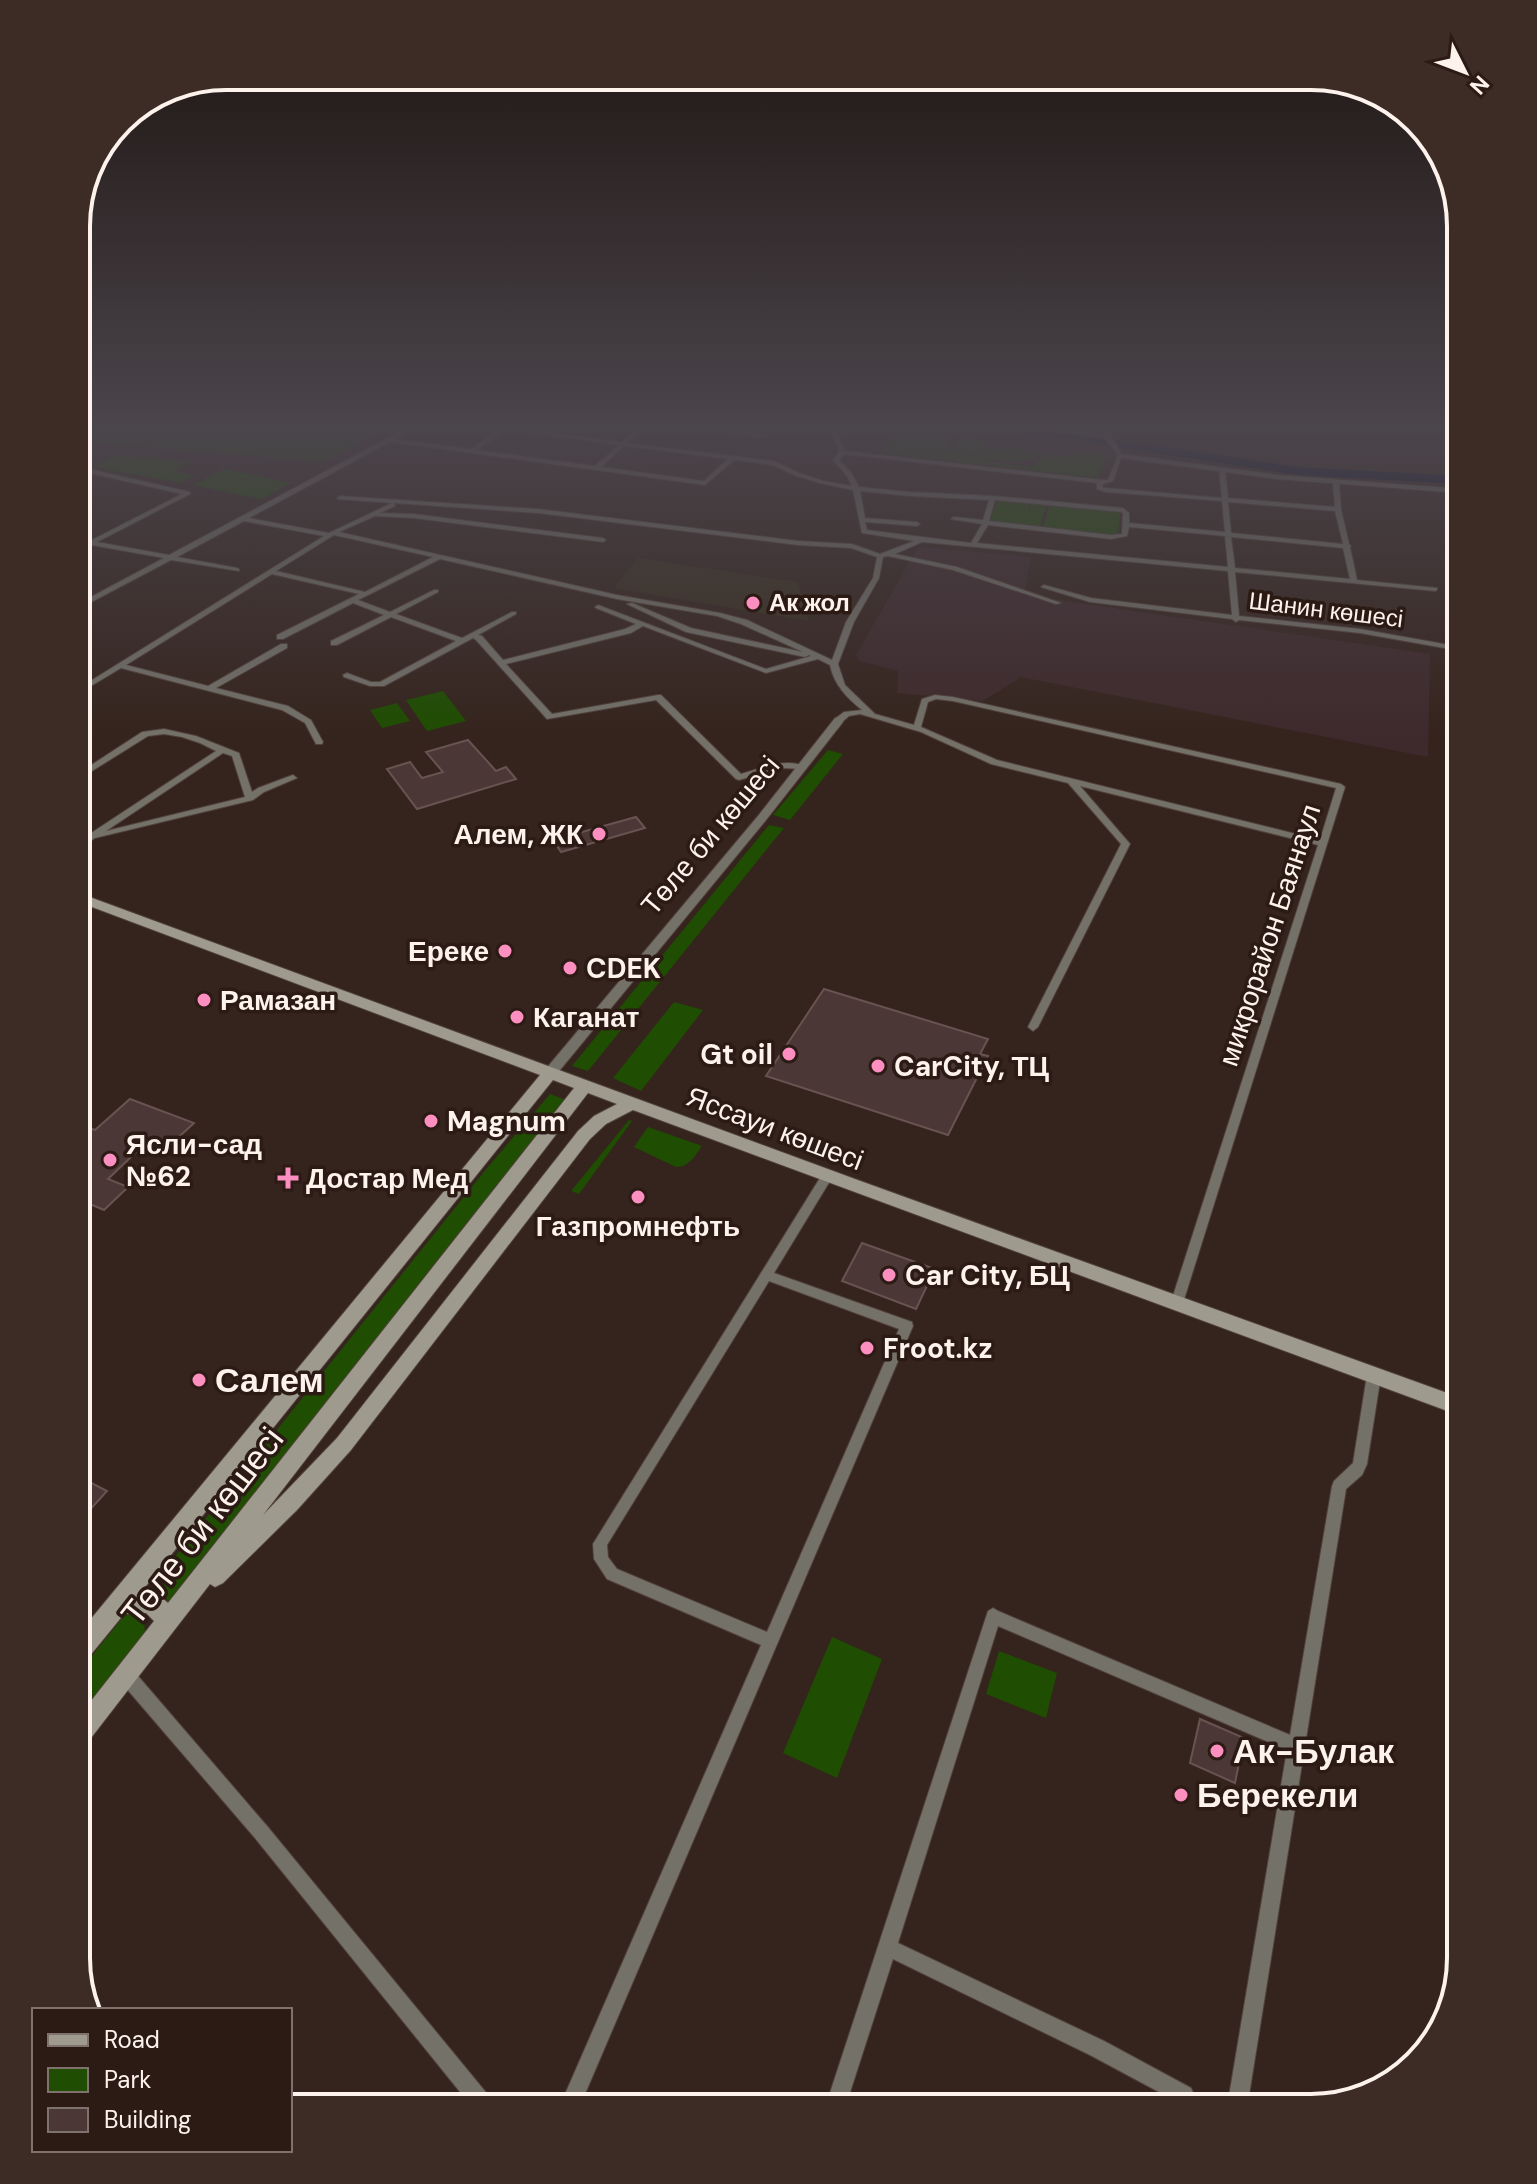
<svg xmlns="http://www.w3.org/2000/svg" width="1537" height="2184" viewBox="0 0 1537 2184" font-family="'DM Sans',sans-serif">
<rect width="100%" height="100%" fill="#35241d"/>
<path fill="#392e1f" d="M638 558 798 582 809 621 614 588Z"/>
<path fill="#3e2a2c" d="M918 547 1031 557 1024 595 1430 654 1428 757 1021 677 983 701 897 693 898 671 859 661 856 655Z"/>
<path fill="#1f4d01" d="M76 430H386L323 461 76 442Z
M898 430 947 436 950 437V446L955 452 987 458 986 461 1032 467 1048 453 1073 457 1075 452 1107 455 1097 478 881 453Z
M961 437 987 441 985 448 993 449 997 443 1003 444 1001 450 1010 451 1014 446 1024 447 1022 451 1039 454C1023 470 982 456 962 452L954 446Z
M114 455 190 462 174 471 196 476 180 483 95 467Z
M224 469 291 483 261 499 193 485Z
M997 501 1029 504V511L1032 504 1046 505 1040 528 990 522Z
M1049 505 1117 512 1120 514 1118 534 1108 537 1042 530Z
M443 691 466 721 427 731 406 700Z
M397 703 410 721 382 728 370 710Z
M828 750 843 754 790 820 773 815Z
M769 825 784 828 588 1071 572 1066Z
M674 1002 703 1010 641 1091 613 1078Z
M550 1094 566 1100 168 1605 166 1597 152 1592 145 1594 487 1168Z
M629 1120 632 1121 579 1194 571 1191Z
M648 1127 702 1146C695 1156 689 1167 676 1167L634 1147Z
M135 1612 144 1619 145 1633 76 1721V1676L124 1616Z
M832 1637 882 1659 837 1778 783 1753Z
M999 1651 1057 1673 1046 1718 986 1694Z"/>
<g fill="none" stroke-linecap="round" stroke-linejoin="round">
<path fill="#000c2f" fill-rule="evenodd" d="M1006 430 1095 436 1298 467 1461 476V484L1298 475Z"/>
</g>
<path fill="#4b3736" stroke="#695352" stroke-width="2" d="M468 740 496 771 506 767 516 779 417 809 387 769 410 762 422 778 443 772 426 752Z
M636 817 645 828 561 852 553 840Z
M824 989 988 1039 980 1054 988 1056 948 1135 766 1076Z
M130 1099 194 1123 171 1144 152 1137 108 1179 128 1187 104 1210 76 1198V1132L84 1126 95 1130Z
M862 1243 935 1269 916 1309 842 1281Z
M76 1475 107 1491 76 1525Z
M1200 1719 1244 1738 1235 1783 1190 1763Z"/>
<g fill="none" stroke-linecap="round" stroke-linejoin="round">
<g stroke="#51413a" stroke-width="2">
<path id="minor" d="M403 430H411L395 439 471 449 498 430H505L477 450 595 466 619 445 510 430H528L622 442 635 430H642L628 443 774 461 799 473 823 481 852 486 847 476 833 460 839 452 831 430H837L844 451 1104 480H1108L1118 455H1122L1113 481 1103 484 1102 487 1106 488 1222 498 1219 469 1222 467 1225 469 1228 498 1335 507 1333 483 1336 481 1339 483 1341 509 1349 544 1351 546 1350 547 1357 580 1437 588V590L1435 591 1235 572 1239 616 1360 629 1461 647V651L1360 633 1239 620 1236 622 1232 619 1090 602 1041 587 1044 585 1091 598 1232 615 1228 571 922 542 895 554 957 567 1061 603 1056 604 953 570 888 556 883 557 879 578 854 622 838 664 845 685 875 714 914 725 922 699 935 695 953 697 1341 784 1345 787 1182 1306 1177 1307 1172 1306 1171 1302 1318 845 1080 786 1130 844 1038 1027 1033 1031 1028 1027 1121 844 1068 783 991 764 921 732 860 714 849 716 842 722H836V718L844 712 862 710C847 698 834 685 830 665L818 659 766 673 643 626 631 633 506 664 552 714 658 695H661L741 774C762 768 786 757 807 767L803 769 782 768 739 780 736 779 656 700 547 719 476 640 473 638 384 686H370L344 677 343 675 347 673 371 682H380L456 641 391 617 337 645H331V641L384 615 353 603 283 639H277V635L359 594 272 574 126 665 208 686 281 644H287V648L216 688 288 706 311 720 323 742 322 744H316L305 723 282 710 121 668 76 695V690L324 536 244 521 177 557 237 568 239 569V571L171 560 76 610V605L164 558 91 545 76 552V547L84 543 76 542V538L90 541 182 494 76 470V466L190 492V494L97 542 169 555ZM390 442 705 485 734 460 773 465 794 475 820 483 853 490 862 533 914 541 880 554 852 544 798 541 538 509 340 496 337 498 338 499 392 503 329 533 249 518ZM624 446 728 459 704 481 601 467ZM844 454 1097 483V489L1106 492 1222 501 1225 532 1129 523V513L1123 508 993 496 909 492 859 487 852 474 839 460ZM860 491 909 496 989 500 983 520 954 517 951 519 982 524 971 543 867 530 865 522 917 526 920 524 917 522 865 518ZM995 500 1121 512 1123 513 1122 534 1111 535 989 521ZM1228 502 1335 511 1343 544 1231 533ZM394 503 538 513 798 545 851 548 877 557 873 578 846 622 832 660 747 620 720 613 617 595 339 532 375 516 414 518 603 542 606 540 603 538 414 514 380 513 395 506ZM988 525 1111 539 1127 536 1129 527 1225 536 1228 567 977 543ZM334 535 433 557 365 592 276 571ZM1231 537 1343 548 1350 579 1235 568ZM440 559 617 599 717 616 741 624 803 652 691 628 632 603 627 604 686 632 805 657 809 655 811 656 766 669 598 605 595 607 596 608 636 624 625 629 503 660 482 636 478 635 516 614V612H512L462 638 396 614 438 592V590H434L390 612 358 600ZM936 699 953 701 1336 788 1320 840 997 760 921 727 928 702Z
M715 430H736L767 435 764 437Z
M1051 430H1071L1110 436 1107 438Z
M164 729 196 736 239 753 252 792 258 788 290 776 293 775 297 778 264 792 253 800 95 838 76 850V843L216 751 200 743 182 737 164 734 148 736 76 781V775L142 732ZM223 753 232 756 245 797 106 831Z
M827 1172 831 1173 833 1176 774 1273 912 1322 913 1326 579 2108H559L761 1645 607 1579 594 1559 593 1544 823 1173ZM769 1281 899 1329 767 1632 617 1569 608 1557 607 1545Z
M1374 1369 1379 1371 1381 1375 1367 1464 1362 1475 1346 1489 1247 2108H1227L1287 1750 998 1626 898 1943 1104 2041 1191 2088 1194 2095 1192 2108H1172L1174 2100 1090 2055 893 1959 845 2108H825L988 1611 993 1608 998 1611 1290 1735 1332 1486 1334 1481 1353 1463 1367 1375 1369 1371Z
M126 1667 132 1669 267 1826 493 2101 496 2108H473L255 1838 120 1681 118 1675 120 1669Z"/>
</g>
<g stroke="#51413a" stroke-width="2">
<path id="tertiary" d="M1103 430H1111V436L1122 454 1277 475 1461 489V493L1277 479 1120 458 1103 436Z
M839 717 843 718V722L766 820 555 1076H545L543 1073 545 1070 758 816 835 718Z"/>
</g>
<g stroke="#51413a" stroke-width="2">
<path id="secondary" d="M76 892 855 1179 1461 1398V1416L633 1110 606 1124 590 1139 351 1450 297 1510 223 1583 215 1587 210 1584 84 1747 76 1751V1720L154 1621 146 1613 124 1614 84 1663 76 1666V1637L540 1075 76 901ZM553 1080 574 1088 168 1603 161 1597 142 1591ZM588 1093 617 1104 594 1116 578 1131 337 1438 263 1515Z"/>
</g>
<g stroke="#51413a" stroke-width="2">
<path id="trunk" d="M1454 430H1461V441L1458 440Z"/>
</g>
<use href="#minor" fill="#747169" fill-rule="evenodd"/>
<use href="#tertiary" fill="#747169" fill-rule="evenodd"/>
<use href="#secondary" fill="#9e9a8d" fill-rule="evenodd"/>
<use href="#trunk" fill="#cec8b6" fill-rule="evenodd"/>
</g>
<linearGradient id="sky" x2="0" y2="1"><stop stop-color="#1d1410"/><stop offset="0.58" stop-color="#4b454c"/><stop offset="1" stop-color="#4b454c" stop-opacity="0"/></linearGradient>
<rect width="1537" height="736" fill="url(#sky)"/>
<g fill="#fd8ec0" stroke="#2b1b14" stroke-width="3">
<circle cx="753" cy="603" r="8"/>
<circle cx="599" cy="834" r="8"/>
<circle cx="505" cy="951" r="8"/>
<circle cx="570" cy="968" r="8"/>
<circle cx="204" cy="1000" r="8"/>
<circle cx="517" cy="1017" r="8"/>
<circle cx="789" cy="1054" r="8"/>
<circle cx="878" cy="1066" r="8"/>
<circle cx="431" cy="1121" r="8"/>
<circle cx="110" cy="1160" r="8"/>
<path d="M284 1166h8v8h8v8h-8v8h-8v-8h-8v-8h8z"/>
<circle cx="638" cy="1197" r="8"/>
<circle cx="889" cy="1275" r="8"/>
<circle cx="867" cy="1348" r="8"/>
<circle cx="199" cy="1380" r="8"/>
<circle cx="1217" cy="1751" r="8"/>
<circle cx="1181" cy="1795" r="8"/>
</g>
<g text-anchor="middle" stroke-width="7" stroke-linejoin="round" paint-order="stroke">
<g font-size="24" font-weight="bold" fill="#fef2ed" stroke="#2b1b14" text-anchor="start">
<text x="769" y="611">Ак жол</text>
</g>
<g font-size="24" fill="#fef2ed" stroke="#2b1b14">
<text transform="translate(1326 610) rotate(7)" y="8">Шанин көшесі</text>
</g>
<g font-size="28" font-weight="bold" fill="#fef2ed" stroke="#2b1b14" text-anchor="start">
<text x="583" y="844" text-anchor="end">Алем, ЖК</text>
<text x="489" y="961" text-anchor="end">Ереке</text>
<text x="586" y="978">CDEK</text>
<text x="220" y="1010">Рамазан</text>
<text x="533" y="1027">Каганат</text>
<text x="773" y="1064" text-anchor="end">Gt oil</text>
<text x="894" y="1076">CarCity, ТЦ</text>
<text x="447" y="1131">Magnum</text>
<text x="126" y="1154">Ясли-сад<tspan x="126" dy="32">№62</tspan></text>
<text x="306" y="1188">Достар Мед</text>
<text x="638" y="1236" text-anchor="middle">Газпромнефть</text>
<text x="905" y="1285">Car City, БЦ</text>
<text x="883" y="1358">Froot.kz</text>
</g>
<g font-size="28" fill="#fef2ed" stroke="#2b1b14">
<text transform="translate(710 835) rotate(-50)" y="10">Төле би көшесі</text>
<text transform="translate(1269 935) rotate(-72)" y="10">микрорайон Баянаул</text>
<text transform="translate(775 1128) rotate(21)" y="10">Яссауи көшесі</text>
</g>
<g font-size="34" font-weight="bold" fill="#fef2ed" stroke="#2b1b14" text-anchor="start">
<text x="215" y="1392">Салем</text>
<text x="1233" y="1763">Ак-Булак</text>
<text x="1197" y="1807">Берекели</text>
</g>
<g font-size="34" fill="#fef2ed" stroke="#2b1b14">
<text transform="translate(202 1526) rotate(-52)" y="12">Төле би көшесі</text>
</g>
</g>
<path d="M0 0H1537V2184H0ZM226 90H1311A136 136 0 0 1 1447 226V1958A136 136 0 0 1 1311 2094H226A136 136 0 0 1 90 1958V226A136 136 0 0 1 226 90Z" fill="#3c2c25" fill-rule="evenodd"/>
<path fill="none" stroke="#fef2ed" stroke-width="4" d="M226 90H1311A136 136 0 0 1 1447 226V1958A136 136 0 0 1 1311 2094H226A136 136 0 0 1 90 1958V226A136 136 0 0 1 226 90Z"/>
<rect x="32" y="2008" width="260" height="144" fill="#2b1b14" stroke="#7f716b" stroke-width="2"/>
<rect x="48" y="2034" width="40" height="12" fill="#9e9a8d" stroke="#7f716b" stroke-width="2"/>
<text x="104" y="2048" font-size="24" fill="#fef2ed">Road</text>
<rect x="48" y="2068" width="40" height="24" fill="#1f4d01" stroke="#7f716b" stroke-width="2"/>
<text x="104" y="2088" font-size="24" fill="#fef2ed">Park</text>
<rect x="48" y="2108" width="40" height="24" fill="#4b3736" stroke="#7f716b" stroke-width="2"/>
<text x="104" y="2128" font-size="24" fill="#fef2ed">Building</text>
<g transform="translate(1465 72) rotate(132)" stroke="#2b1b14" stroke-width="6" paint-order="stroke">
<path d="M0-6L14 30L0 20L-14 30Z" fill="#fef2ed"/>
<text y="-12" font-size="22" font-weight="bold" text-anchor="middle" fill="#fef2ed">N</text>
</g>
</svg>
